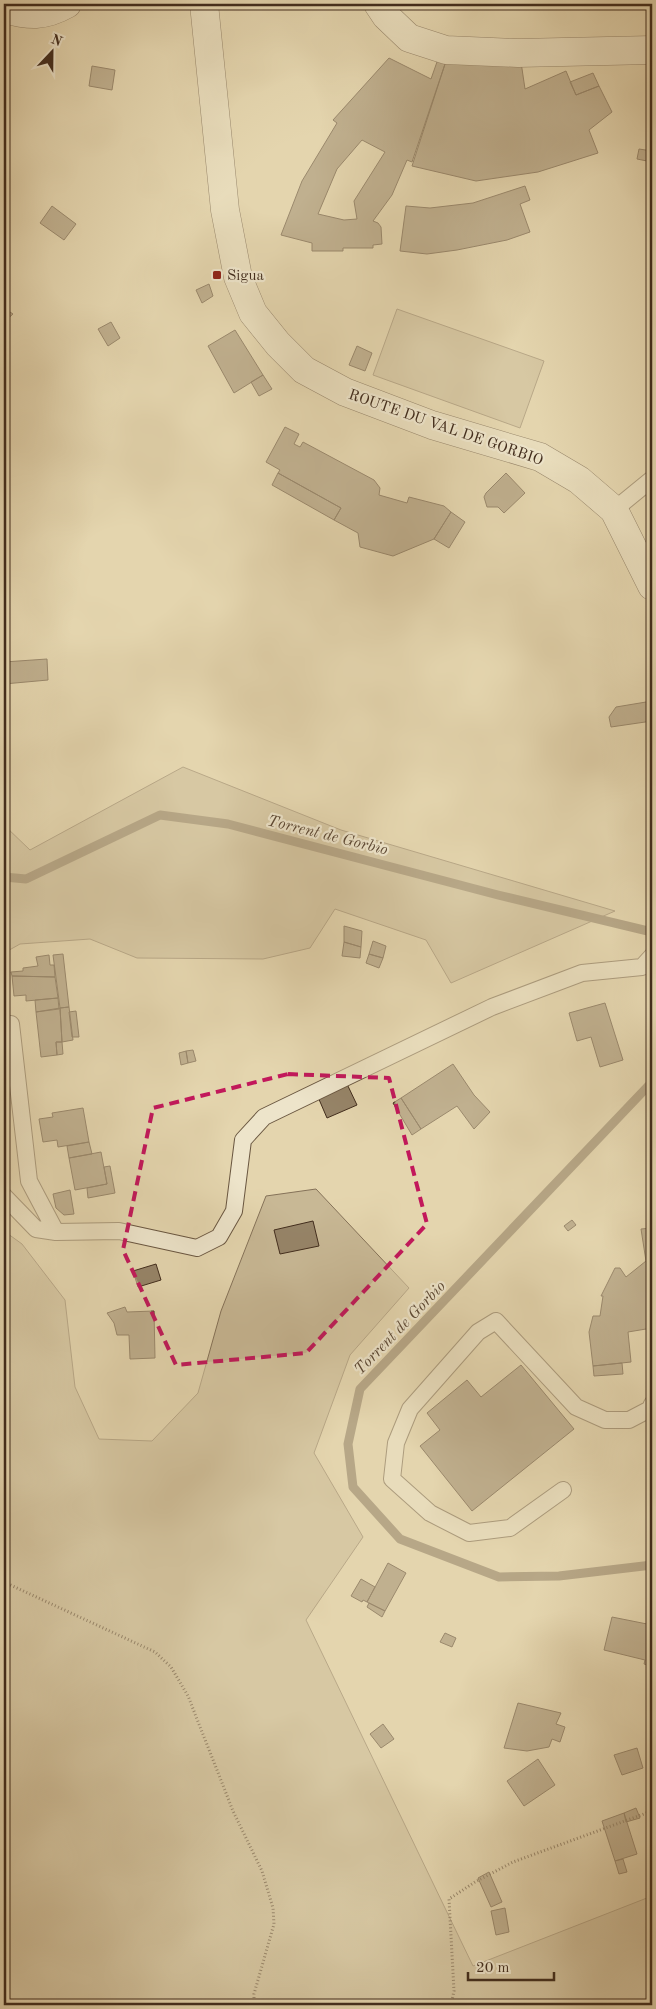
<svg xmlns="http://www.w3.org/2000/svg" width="656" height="2009" viewBox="0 0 656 2009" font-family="'Old Standard TT',serif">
<rect width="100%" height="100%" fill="#e4d5ae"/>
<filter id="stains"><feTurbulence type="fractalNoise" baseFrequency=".004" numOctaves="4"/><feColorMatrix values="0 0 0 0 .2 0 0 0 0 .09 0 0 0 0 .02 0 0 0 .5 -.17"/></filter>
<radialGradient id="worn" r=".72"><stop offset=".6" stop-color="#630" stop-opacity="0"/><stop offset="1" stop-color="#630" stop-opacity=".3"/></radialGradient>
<path fill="#c8b895" stroke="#857259" d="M397 309 544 361 520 428 373 375Z
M183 767 341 830 615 911 451 983 426 940 335 909 310 948 263 959 137 958 90 939 20 944 4 953V825L30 850Z
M316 1189 409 1288 350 1355 314 1453 363 1537 306 1620 473 1966 652 1896V2005H4V1231L22 1244 65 1300 75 1387 99 1439 152 1441 198 1393 221 1311 266 1196Z"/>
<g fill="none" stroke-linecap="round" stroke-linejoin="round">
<path stroke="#827057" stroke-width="9" d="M4 877 26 879 160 815 228 824 498 895 652 932
M652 1082 360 1389 348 1444 353 1487 400 1539 499 1577 559 1576 652 1565"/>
</g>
<path fill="#968468" stroke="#422d1d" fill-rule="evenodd" d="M389 58 431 79 438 59 446 61 412 162 407 160 392 195 373 221 378 223 381 227 382 244 373 245V248H343V251H312V243L281 235 302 181 337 123 333 120ZM362 140 385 152 354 201 357 219 344 220 318 214 337 169Z
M446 61 521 62 525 89 566 71 576 95 599 86 612 112 589 130 598 153 538 172 476 181 412 166Z
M92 66 115 70 112 90 89 86Z
M593 73 599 86 576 95 570 82Z
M639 149 652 151V162L637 159Z
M525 186 530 200 520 204 530 232 507 240 457 250 427 254 400 251 406 206 430 208 473 203Z
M52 206 76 224 64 240 40 223Z
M209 284 213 296 202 303 196 290Z
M4 308 13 314 4 322Z
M111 322 120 338 108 346 98 329Z
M235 330 263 375 234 393 208 346Z
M357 346 372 353 365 371 349 365Z
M263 375 272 389 259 396 251 382Z
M285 427 299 434 294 444 300 447 303 442 374 480 380 488 379 495 407 503 409 497 444 506 451 512 434 539 393 556 360 547 358 533 334 520 341 508 278 473 280 470 266 462Z
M278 473 341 508 334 520 272 485Z
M506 473 525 493 504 513 498 507H487L484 497 486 493Z
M451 512 465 522 449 548 434 539Z
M47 659 48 680 4 684V662Z
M652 701V721L611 727 609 717 616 707Z
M344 926 362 931 361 947 344 942Z
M373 941 386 946 383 958 369 954Z
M344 942 361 947 360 958 342 956Z
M63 954 69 1007 60 1008 53 955Z
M369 954 383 958 379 968 366 963Z
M49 955 50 965H54L55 977 12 976 11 972 23 971V968L38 966 36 957Z
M12 976 55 977 58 998 26 1001V995L14 996Z
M58 998 59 1009 36 1012 35 1000Z
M605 1003 623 1060 600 1067 591 1037 577 1041 569 1013Z
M69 1007 73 1040 62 1042 60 1008Z
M60 1008 62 1042H56L57 1055 41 1057 36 1012Z
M76 1011 79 1037H72L69 1012Z
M56 1042H62L63 1054 57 1055Z
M193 1050 196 1061 188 1063 186 1051Z
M186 1051 188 1063 181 1065 179 1053Z
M453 1064 474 1095 490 1112 474 1129 457 1106 421 1129 401 1098Z
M347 1084 357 1105 327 1118 318 1097Z
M401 1098 421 1129 412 1135 393 1103Z
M83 1108 89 1142 58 1147 57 1140 43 1142 39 1119 53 1117 52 1113Z
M89 1142 92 1154 69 1158 67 1146Z
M101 1152 107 1184 75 1190 69 1158Z
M110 1166 115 1193 88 1198 87 1188 107 1184 104 1167Z
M70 1190 74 1214 64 1215 56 1208 53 1194Z
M572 1220 576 1225 568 1231 564 1226Z
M313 1221 319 1246 280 1254 274 1230Z
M652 1228V1328L628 1332 631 1362 593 1366 589 1332 593 1316H600L603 1296H601L615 1268H620L626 1277 646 1261 641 1229Z
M156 1264 161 1280 138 1287 133 1271Z
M125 1307 127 1312 154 1311 155 1358 130 1359 129 1335H117L114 1323 107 1313Z
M622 1363 623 1374 594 1376 593 1366Z
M521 1365 574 1429 472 1511 420 1446 440 1430 427 1413 467 1380 481 1397Z
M388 1563 406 1573 385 1611 367 1602Z
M361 1579 375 1587 367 1602 363 1600 362 1602 351 1596Z
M369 1603 385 1611 382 1617 367 1607Z
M612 1617 652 1625V1666L644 1664 645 1660 604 1650Z
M445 1633 456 1638 452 1647 440 1642Z
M518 1703 561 1713 556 1724 565 1727 560 1742 552 1739 549 1747 527 1751 504 1748Z
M383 1724 394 1739 381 1748 370 1734Z
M637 1748 643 1768 622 1775 614 1755Z
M538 1759 555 1785 524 1806 507 1781Z
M636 1808 640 1818 626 1822 624 1813Z
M624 1813 637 1854 615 1861 602 1821Z
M623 1859 627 1872 619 1874 615 1861Z
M489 1872 502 1902 491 1907 478 1878Z
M505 1908 509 1932 496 1935 491 1911Z"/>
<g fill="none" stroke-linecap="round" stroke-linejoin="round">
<g stroke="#6a5741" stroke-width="18">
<path id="lane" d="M614 510 652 479
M11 1024 29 1181 56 1232
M4 1196 36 1229 56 1232 119 1231 197 1248 219 1237 234 1211 243 1140 264 1117 492 1007 582 973 642 967 652 956
M563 1490 510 1528 469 1533 430 1513 392 1479 396 1443 410 1409 478 1332 496 1321 576 1407 605 1420H629L650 1409 652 1404"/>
</g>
<g stroke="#422d1d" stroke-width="29">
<path id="secondary" d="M204 4 225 210 238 277 253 313 278 344 304 370 345 392 432 425 540 457 579 480 614 510 652 586
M378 4 386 16 409 38 446 50 518 53 652 50
M4 9C29 16 44 17 67 4"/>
</g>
<path stroke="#422d1d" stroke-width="3" stroke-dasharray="1 2.5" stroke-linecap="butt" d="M4 1582 155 1652 171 1667 188 1696 233 1811 262 1871 273 1908 274 1924 254 1994V2005
M451 2005 454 1991 449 1899 475 1882 513 1862 652 1811"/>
<use href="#lane" stroke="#ede4ca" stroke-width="16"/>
<use href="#secondary" stroke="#ede4ca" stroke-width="28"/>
</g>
<path d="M0 0H656V2009H0ZM288 1074 389 1078 427 1224 306 1353 176 1365 123 1250 153 1108Z" fill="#e4d5ae" fill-opacity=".55" fill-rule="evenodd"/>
<path fill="none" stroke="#c2185b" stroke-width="4" stroke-dasharray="10 6" stroke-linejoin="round" d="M288 1074 389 1078 427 1224 306 1353 176 1365 123 1250 153 1108Z"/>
<rect fill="#8f2418" stroke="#ede4ca" stroke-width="2" x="212" y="270" width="10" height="10" rx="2.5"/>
<g text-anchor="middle" stroke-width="4.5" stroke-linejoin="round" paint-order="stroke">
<g font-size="15" fill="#422d1d" stroke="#ede4ca" text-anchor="start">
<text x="227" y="280">Sigua</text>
</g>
<g font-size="15" fill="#422d1d" stroke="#ede4ca">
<text transform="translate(446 427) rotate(19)" y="5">ROUTE DU VAL DE GORBIO</text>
</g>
<g font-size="16" font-style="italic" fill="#5d4935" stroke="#ede4ca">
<text transform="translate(328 834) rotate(14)" y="6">Torrent de Gorbio</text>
<text transform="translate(399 1327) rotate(-46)" y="6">Torrent de Gorbio</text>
</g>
</g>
<rect width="656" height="2009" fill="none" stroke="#e4d5ae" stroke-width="20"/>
<rect x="5" y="5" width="646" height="1999" fill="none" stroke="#422d1d" stroke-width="2.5"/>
<rect x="10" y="10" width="636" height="1989" fill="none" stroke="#422d1d"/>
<g transform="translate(52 52) rotate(22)" stroke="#ede4ca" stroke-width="4" paint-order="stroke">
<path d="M0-4L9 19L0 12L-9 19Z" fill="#422d1d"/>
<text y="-8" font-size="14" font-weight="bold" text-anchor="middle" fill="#422d1d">N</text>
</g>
<path d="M468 1972v8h86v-8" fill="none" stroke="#422d1d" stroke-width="2.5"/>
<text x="476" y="1972" font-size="15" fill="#422d1d" stroke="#ede4ca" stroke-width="4" paint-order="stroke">20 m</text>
<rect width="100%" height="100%" filter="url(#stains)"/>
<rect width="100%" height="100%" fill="url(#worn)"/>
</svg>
